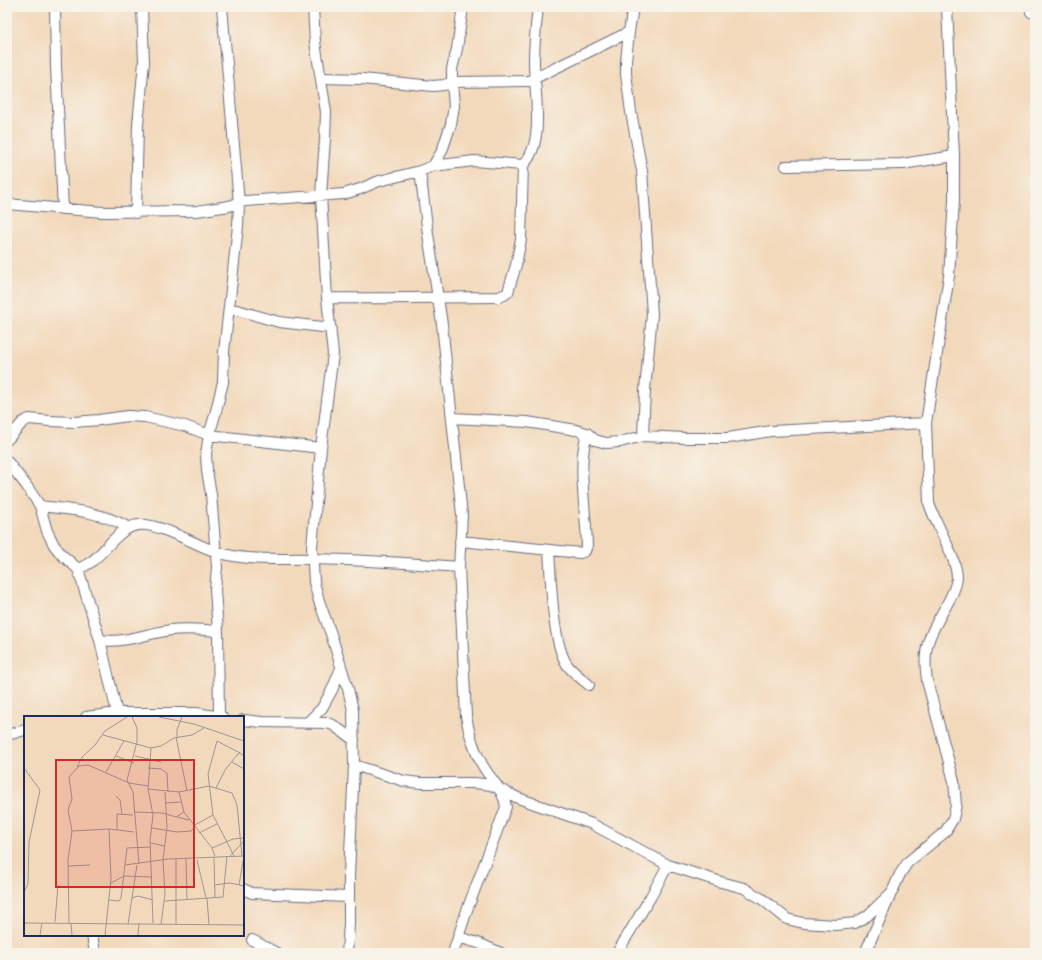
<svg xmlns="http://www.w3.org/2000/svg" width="1042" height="960" viewBox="0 0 1042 960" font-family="'Libre Bodoni',serif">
<rect width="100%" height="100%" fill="#f7f3e8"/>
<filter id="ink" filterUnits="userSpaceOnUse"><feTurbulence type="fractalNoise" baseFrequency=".025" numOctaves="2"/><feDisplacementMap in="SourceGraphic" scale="8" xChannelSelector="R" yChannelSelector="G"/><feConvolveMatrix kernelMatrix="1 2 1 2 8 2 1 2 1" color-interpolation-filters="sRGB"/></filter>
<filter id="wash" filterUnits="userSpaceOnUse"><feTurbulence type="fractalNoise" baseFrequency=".012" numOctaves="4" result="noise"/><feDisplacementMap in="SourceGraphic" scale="16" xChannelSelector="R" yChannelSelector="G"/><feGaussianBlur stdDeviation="0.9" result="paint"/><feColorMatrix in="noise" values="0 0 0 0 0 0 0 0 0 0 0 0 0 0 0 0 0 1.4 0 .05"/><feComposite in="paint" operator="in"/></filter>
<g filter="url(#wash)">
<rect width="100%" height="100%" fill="#f3d9bb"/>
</g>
<g filter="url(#ink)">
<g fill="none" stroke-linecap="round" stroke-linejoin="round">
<g stroke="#676a7f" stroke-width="12">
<path id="minor" d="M55 7 56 67 63 209
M313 7 315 42 326 112 325 139 321 195 327 298 333 354 321 448 312 547 314 582 319 601 331 634 348 689 353 710 354 765 349 875V924L347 953
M633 7 629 32 626 61V74L631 112 642 171 652 314 645 390 643 436 685 438H728L771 431 926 423
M1031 12 1032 7
M321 78 362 79 433 86 444 85 452 82 529 81 629 32
M433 166 442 151 451 124 454 106 452 82V69L457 49 463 7
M786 166 902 164 954 156
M420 171 428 234 442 324 462 515 459 567 466 716C469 734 474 751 483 766 491 780 504 790 506 807L467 910 453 953
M7 204 102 212 197 211 229 206 245 201 344 194 360 189 379 181 420 171 433 166 474 161 523 165
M136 213 138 125 144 62 142 7
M327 298C384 299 441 297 499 297L504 295 508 292 516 265 521 239 523 165C546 143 534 91 534 62 534 44 536 25 538 7
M230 308 279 322 331 328
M452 418 527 422 576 430 587 433 595 440 606 443 620 442 643 436
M7 440 23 422 29 419 50 421 74 422 99 420 128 416 145 417 185 426 209 435 321 448
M7 461 26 485 40 506 47 531 54 545 61 554 78 569 100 640 117 713
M40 506C72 510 99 511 128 527
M460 541 580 553 585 551 587 545C586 509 577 467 587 433
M549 550C551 578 552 645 568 666 574 673 582 679 589 685
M78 569C83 567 87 565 91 562 107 550 118 528 138 525 158 522 197 546 217 552 248 562 281 558 313 559 362 560 410 563 459 567
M100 640C123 644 148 633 171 630 187 628 202 630 218 631
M86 717 117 713H196L222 717
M219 717 218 631 215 590 217 567 211 494 207 471 206 454 209 435 215 415 223 382 224 352 238 226 239 203 222 7
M243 720 262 722 327 723 333 725 354 740
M307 723 322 708 332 690 341 668
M7 735 25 730
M354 765 404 781 420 783H475L491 785 518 798 592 824 668 865 721 882 744 888 762 899 787 919 803 923 836 925 855 923 867 916 892 892 900 874 908 862 945 832 953 819 956 805 954 781 927 681C922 646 929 636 946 606 951 597 956 588 957 578 957 557 935 524 929 503L926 423 949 276 954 201V156L947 7
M243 889 252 893 349 897
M92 935 95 953
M458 937 478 943 501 953
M252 940 277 953
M617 953 650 898 668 865
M865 953 890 896"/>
</g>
<use href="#minor" stroke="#fff" stroke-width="10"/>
</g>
</g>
<g transform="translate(24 716)">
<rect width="220" height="220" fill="#f3d9bb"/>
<path fill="none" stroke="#9d9596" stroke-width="1" d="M108 1 113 12V26L103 64 109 76 115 148M135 1 170 8 220 25M79 19 127 32 137 30 150 22 168 19 180 12M152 21 163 75M153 21V14L158 1M127 32 124 73 129 99 126 124 129 207M92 40 110 47M111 40 137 46M208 46 220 53M53 51 58 41 71 29 81 15 103 1M0 52 16 74 5 126 4 168 0 176M124 52 137 53 143 57 144 76M82 56 100 25M192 72 201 54 213 39 216 37 220 40M124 73 155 76 185 70 208 77 213 89 218 140M155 76 160 96 188 132 191 140M92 80 96 84 98 98M141 87 157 86M110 96 139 97 152 101 160 96M153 101 165 104M169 110 189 99M128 112 153 116 167 115 170 112M85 113 110 116M93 114V98L109 99M48 115 85 113 87 163 81 219M175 117 193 108M127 127 140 130M188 132 209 123 220 122M206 140 220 125M210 140 189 99 184 58 193 25 216 37M190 141 191 182M162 143 163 184M173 144 182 182M101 149 144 143 220 140M44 150 66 149M87 167 100 160 128 161M190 169 206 167 220 170M215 169 220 140M108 182 114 180 129 184M183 182 185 209M85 184 95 185 97 182 103 132 127 131M141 185 199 181 203 140M31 206 34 169M0 207 220 209M45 207 44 144 48 115 44 94 48 83 45 61 55 50 64 49 105 67 124 70M47 207 48 219M104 208 113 149M137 208 141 178 139 144 143 111 141 76M152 208V143M16 219 18 207M114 219 115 207"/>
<path fill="#d62828" fill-opacity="0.15" stroke="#d62828" stroke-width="2" d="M32 44H170V171H32Z"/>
<rect width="220" height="220" fill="none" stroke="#1b2f5e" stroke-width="2"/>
</g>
<rect width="1042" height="960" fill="none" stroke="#f7f3e8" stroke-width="24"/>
</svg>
